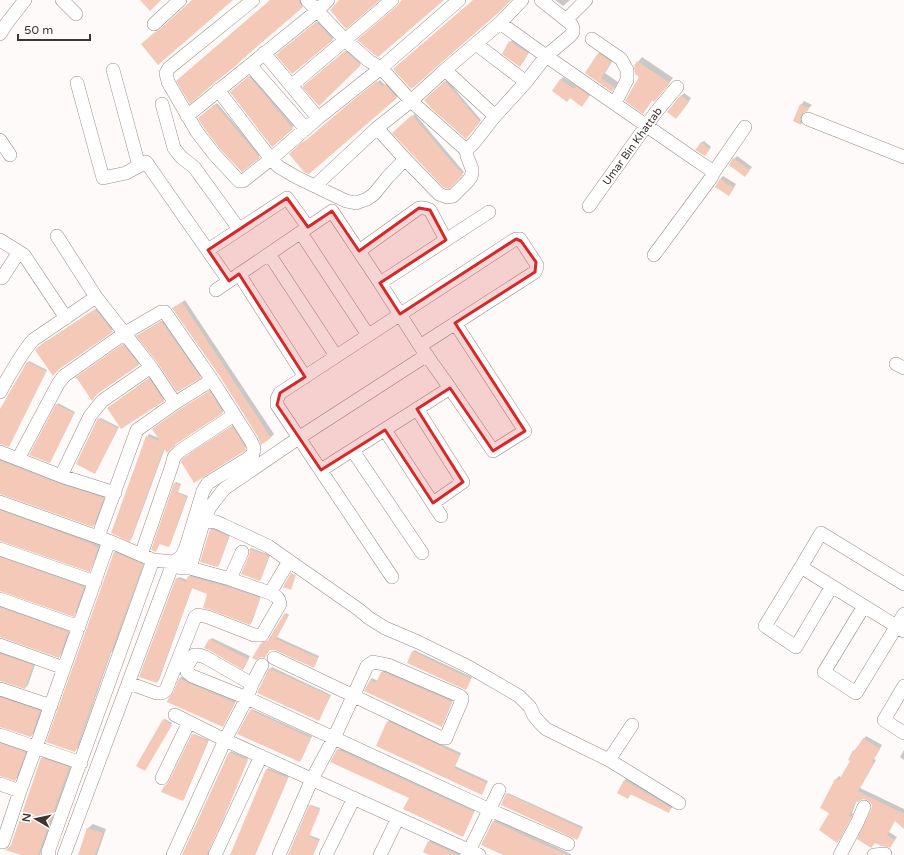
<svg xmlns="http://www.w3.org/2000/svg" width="904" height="855" viewBox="0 0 904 855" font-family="'Varela Round',sans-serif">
<rect width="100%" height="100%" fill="#fdfaf9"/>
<path fill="#0003" d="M271 0H302L304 4 238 63Z
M555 0H570L563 6Z
M319 21 335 37 292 73 279 52Z
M515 37 532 47 524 61 520 66 510 42Z
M348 49 362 62 319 105 306 85Z
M603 49 615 57 605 73 618 82 616 86 612 91 586 73 599 53Z
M642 57 673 78 658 97 652 100 647 108 643 112 640 76 635 66Z
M251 75 294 126 273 146 233 90Z
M563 77 577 86 580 84 592 92 585 102 560 80Z
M380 80 385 85 387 82 399 95 308 173 290 154 306 140 307 141 350 104Z
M447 80 481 120 468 136 426 100Z
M684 93 691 98 679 114 681 96Z
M804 101 812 105 807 110 804 111 803 116 804 121 801 124 794 120 801 105Z
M217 103 261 155 242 171 201 116Z
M415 114 464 172 449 187 394 133Z
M704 141 711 147 707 152 701 143Z
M737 156 752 167 745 175 734 159Z
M723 176 736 184 732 191 720 179Z
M185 300 274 434 271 437 259 436 177 306Z
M99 307 115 328 59 369 37 350 42 344Z
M165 319 203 374 200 377 158 362 138 336 141 333Z
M126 342 142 361 139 364 98 393 81 374Z
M29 361 47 370 10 444 0 443V412L7 397Z
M152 376 166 397 163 400 108 408Z
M212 389 225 410 175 443 165 448 132 538 130 540 147 437 149 434 159 438 156 427Z
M58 403 75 412 51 460 31 454Z
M101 418 119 427 95 473 99 419Z
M235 424 248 445 245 448 189 454Z
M0 457 106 495 96 523 93 526 0 493Z
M176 482 181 484 178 492 188 496 170 545 169 546 160 543 156 551 175 483Z
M0 506 101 545 92 567 89 571 0 540Z
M212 528 215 529 230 535 219 565 218 566 211 530Z
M251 548 270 555 261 579 260 580 250 555V549Z
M118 549 145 561 113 651 111 653 78 748 74 751 114 552Z
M0 553 87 584 77 612 73 615 0 590Z
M191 574 230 585 261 596 252 622 250 624 209 594 192 588 159 680 157 682 177 579 179 577 188 580 189 577Z
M0 603 71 629 62 653 59 657 0 636Z
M286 613 289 615 277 637 319 656 315 665 278 650 270 649 265 657 261 644 263 642 268 641Z
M212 638 250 656 245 666 243 668 210 640Z
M0 649 36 662 28 685 25 688 0 680Z
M414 650 472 677 467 688 466 689 413 652Z
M272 667 331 695 320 718 270 669Z
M384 670 388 671 453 700 443 724 441 726 370 680 372 678 378 681 382 672Z
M182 677 191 682 236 701 224 724 174 693 180 678Z
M0 693 43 708 34 733 31 736 0 726Z
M252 709 312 736 301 760 251 710Z
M165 719 172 723 146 768 163 720Z
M389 720 461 753 455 766 488 781 483 792 482 794 388 722Z
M194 734 209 740 184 799 169 783Z
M866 736 882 745 874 759 876 760 860 788 904 809V828L895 820 889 832 897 837 890 847 872 810 873 806 871 801 863 798 857 800 852 813 853 814 852 816 840 839 837 841 830 813 821 808 836 779 839 776 842 778 851 761 854 751Z
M0 739 28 749 18 777 15 780 0 775Z
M340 748 475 810 464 834 338 750Z
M904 750V760L900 757Z
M231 751 248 758 223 819 209 849 208 855H183Z
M45 755 72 764 40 855H24L7 849 12 845 42 758Z
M268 768 289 776 255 855H231L267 769Z
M628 777 674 804 672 808 668 811 631 794 628 798 618 793 625 780Z
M508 793 583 827 578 838 577 839 507 794Z
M311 805 320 808 309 835 320 839 313 855H289Z
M496 819 571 854V855H505L482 845 494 821Z
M93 824 106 829 97 855H79L88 828Z
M431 840 461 854V855H431L429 842Z"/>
<path fill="#f5c9b7" d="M140 0H161L150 11Z
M192 0H233L158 65 141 44 155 32 159 30Z
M270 0H299V2L303 7 238 63V64L213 84 190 104 176 81Z
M339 0H380L346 29 330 10Z
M402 0H444L378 57 374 54 357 40 397 6Z
M473 0H511L497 14 434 69 414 87H413L411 89 393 69Z
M316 22 333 40 292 74 276 55Z
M509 41 528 53 520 67 502 54Z
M345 51 361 65 319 106 302 87Z
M598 53 611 62 601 78 614 87 612 92 585 73Z
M637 61 670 83 654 102 652 100 643 114 625 101 639 77 635 74 634 66Z
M249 76 293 129 272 147 230 92Z
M560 79 574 89 576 86 589 96 582 107 570 98 567 102 552 91Z
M377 81 382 86 385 84 397 98 309 174 304 172 289 154 303 141 304 142 346 106Z
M445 81 480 122 466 139 433 110 424 100Z
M681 95 689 102 676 119 667 112Z
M215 104 260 158 242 172 220 149 204 128 198 118Z
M800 104 809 108 808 111 803 113 801 116 800 120 801 125 793 121Z
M412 115 463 175 449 189 443 187 392 133Z
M701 142 710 149 705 156 695 150Z
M733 158 750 170 745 177 729 165Z
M720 179 734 188 729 196 715 187Z
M182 302 271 438 261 445 258 437 219 375 172 308Z
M95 309 113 332 59 369 53 376 35 350 38 347Z
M161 321 201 378 177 392 157 362 136 336Z
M123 344 139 365 97 394 92 401 76 377Z
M27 362 46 371 9 447 0 444V409Z
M149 378 164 401 121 429 107 408Z
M210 391 223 413 176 444 167 453 164 448 130 542 111 533 146 436 160 441 152 429 180 409Z
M56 404 74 413 50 463 29 455Z
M98 418 118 428 95 474 76 464Z
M232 426 244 445 246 450 194 483 181 462V461L185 457Z
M0 461 58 483 104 498 93 527 0 494Z
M174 483 180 485 177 493 187 497 169 547 159 544 156 552 151 550Z
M0 510 92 544V545L98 548 90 572 0 541Z
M210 529 214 530 229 537 218 567 200 562Z
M249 549 267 555 269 556 260 581 241 574 249 555 250 552Z
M114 552 143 564 110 655H109L75 752 46 742Z
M0 557 84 587 74 617 0 591Z
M291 573 296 575 291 590 283 587Z
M188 576 228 587 260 598 250 625 211 610 203 608 207 594 192 588 157 683 139 677 176 578 186 582Z
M0 607 68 632 59 658 0 637Z
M284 614 288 616 276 639 318 658 314 668 277 651 274 650H269L265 658 261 657 256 660 252 658 261 643 266 642 269 639Z
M209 639 248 659 243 670 209 650 204 648Z
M412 651 471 679 466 690 407 663Z
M0 654 33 665 25 689 0 681Z
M269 668 330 696 319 721 257 693Z
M381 672 386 673 452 702 442 727 364 691 370 680 376 683Z
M179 678 189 683 235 703 223 727 167 702 169 697 173 693Z
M0 697 40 711 31 737 0 727Z
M250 710 311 738 300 762 237 734Z
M163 719 172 725 145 771 136 766Z
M387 721 460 755 454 768 487 783 482 795 376 746Z
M192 734 208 741 183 801 161 792 164 786 167 784 169 781Z
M863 738 880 749 872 762 874 763 858 791 904 814V829L895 821 887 835 895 840 890 848 888 847 881 846 875 843 871 848 857 839 871 810 872 806 871 803 867 800 863 799 858 802 856 801 849 816 851 817 850 820 837 843 819 830 829 813 820 808 835 779 839 780 850 761 848 760 853 750 855 751Z
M0 743 26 752 15 781 0 776Z
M337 749 474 812 463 837 403 809 409 798 330 762Z
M229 752 248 760 222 822 208 852 207 855H182Z
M41 758 69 767 38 855H21L5 850 9 848 11 845Z
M266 769 288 778 255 855H230Z
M624 780 671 808 669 813 630 794 628 799 617 793Z
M506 793 582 829 577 840 571 837 501 805Z
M309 805 320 810 309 836 319 841 313 855H288Z
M493 821 549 847 568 855H503L481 845Z
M87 828 103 833 95 855H78Z
M428 841 443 848 457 855H429L423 852Z"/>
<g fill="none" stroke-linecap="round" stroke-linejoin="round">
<g stroke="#9a8c87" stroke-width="14">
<path id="minor" d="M62 0 76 14
M253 0 169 68 166 73 168 82 197 132 214 154 239 181H243L271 159 318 118 381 68 459 0
M307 0 345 40 369 61 381 68 411 101 466 150
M566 20 586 0
M500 23 546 56 693 158 714 172 711 178 654 255
M154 24 180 0
M0 34 7 23 25 0
M592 39 621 59 627 70V80L615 103
M476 44 526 82
M264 53 318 118
M250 65 306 129
M113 70 139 166
M445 70 495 116
M77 83 103 178 126 173 146 162 229 281
M291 86 392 0
M218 90 271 159 279 167 296 177 346 201 356 203 367 199 374 194 387 178 405 159
M162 104 174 148 181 157 194 167 239 229
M187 116 317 11 328 0
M808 119 904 157
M377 128 405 159 439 194 447 197 453 196 468 181 471 177 472 173V169L467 156 466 150 473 144 495 116 526 82 546 56 570 36 573 32V28L571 24 541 0
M0 140 10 155
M714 172 745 127
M315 186 377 128 411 101 445 70 500 23 522 0
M589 206 656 112 677 87
M301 233 368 335
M57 236 96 297 151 367 175 403
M0 240 24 255 66 318
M208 250 287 198 308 227
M359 251 419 208C423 207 426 208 430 210L446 240
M269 254 336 356
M239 274 305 377
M2 278 19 252
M380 283 489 212
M216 290 332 211 380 283 420 346 450 388 493 451 525 431 455 323
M896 364 904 368
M0 392C10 374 20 355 33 340L96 297
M417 409 463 482 433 503
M385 430 441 516
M353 451 422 553
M0 452 61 476 115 493
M18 459 58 384 64 376 125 333 161 312H165L212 380 251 441 254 448 253 454 247 459 208 483 203 491 186 547 182 556 174 562 172 566 64 855
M321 470 450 388
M61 476 90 416 102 401 151 367
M0 502 109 541 153 560 174 562
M204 520 216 522 223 525 268 546 358 609 369 618 385 628 418 642 469 667 519 696 530 707 534 716 540 723 546 729 609 760 679 803
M98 537 137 430 175 403 212 380
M0 549 95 582
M141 555 172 465 174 457 180 451 234 415
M172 566 184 568H190L204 520 210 507 224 489 300 437 427 355
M801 567 821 533 904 584
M392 577 277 405V399L280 393 514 240 516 239H520L537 265V267L535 272 420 346
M230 579 242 552
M832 586 796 647 765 626 801 567 904 631
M270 593 289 561
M0 599 79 627
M864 606 824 672 856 693 904 614
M0 645 64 668
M274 658 442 738H446L447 735 462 700V698L460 696 388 665 373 662 367 666 334 738 312 779 279 855
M129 683 156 693H162L166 690 195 617 198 615 208 617 254 635H262L280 604 279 600 277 597 270 593 230 579 190 568
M252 684 262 665
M904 686 884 720 904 733
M0 689 51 706
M175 715 225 740 479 855
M0 735 81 763
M609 760 632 725
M162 778 189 722
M0 784 20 791
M3 842 20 791 36 747 109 541
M49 855 48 852 153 560
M173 855 225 740 247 698 252 684 205 657 199 655H194L187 666V672L192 676 247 698 490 810 568 844
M215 855 261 756
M326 855 354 798
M380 855 398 818
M467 855 499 790
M840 855 857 823 864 807
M874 855 885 854"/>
</g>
<use href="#minor" stroke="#fff" stroke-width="13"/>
</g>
<path fill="#d62828" fill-opacity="0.2" stroke="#d62828" stroke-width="3" stroke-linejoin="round" d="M287 198 308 227 332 211 359 251 419 208 430 210 446 240 380 283 400 314 516 239 521 241 536 262 535 272 455 323 525 431 493 451 450 388 417 409 463 482 433 503 385 430 321 470 277 405 280 393 305 377 239 274 229 281 208 250Z"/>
<g text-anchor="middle" stroke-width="3.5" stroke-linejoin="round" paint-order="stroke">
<g font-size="11" fill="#3b3533" stroke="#fff">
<text transform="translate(632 146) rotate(-54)" y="4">Umar Bin Khattab</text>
</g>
</g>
<g transform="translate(36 819) rotate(279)" stroke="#ffffff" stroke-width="3" paint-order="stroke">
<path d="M0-3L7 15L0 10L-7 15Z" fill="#3b3533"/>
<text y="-6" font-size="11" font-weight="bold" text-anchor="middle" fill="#3b3533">N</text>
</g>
<path d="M18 34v6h72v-6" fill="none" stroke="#3b3533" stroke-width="2"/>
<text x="24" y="34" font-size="12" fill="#3b3533" stroke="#ffffff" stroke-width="3" paint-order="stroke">50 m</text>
</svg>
